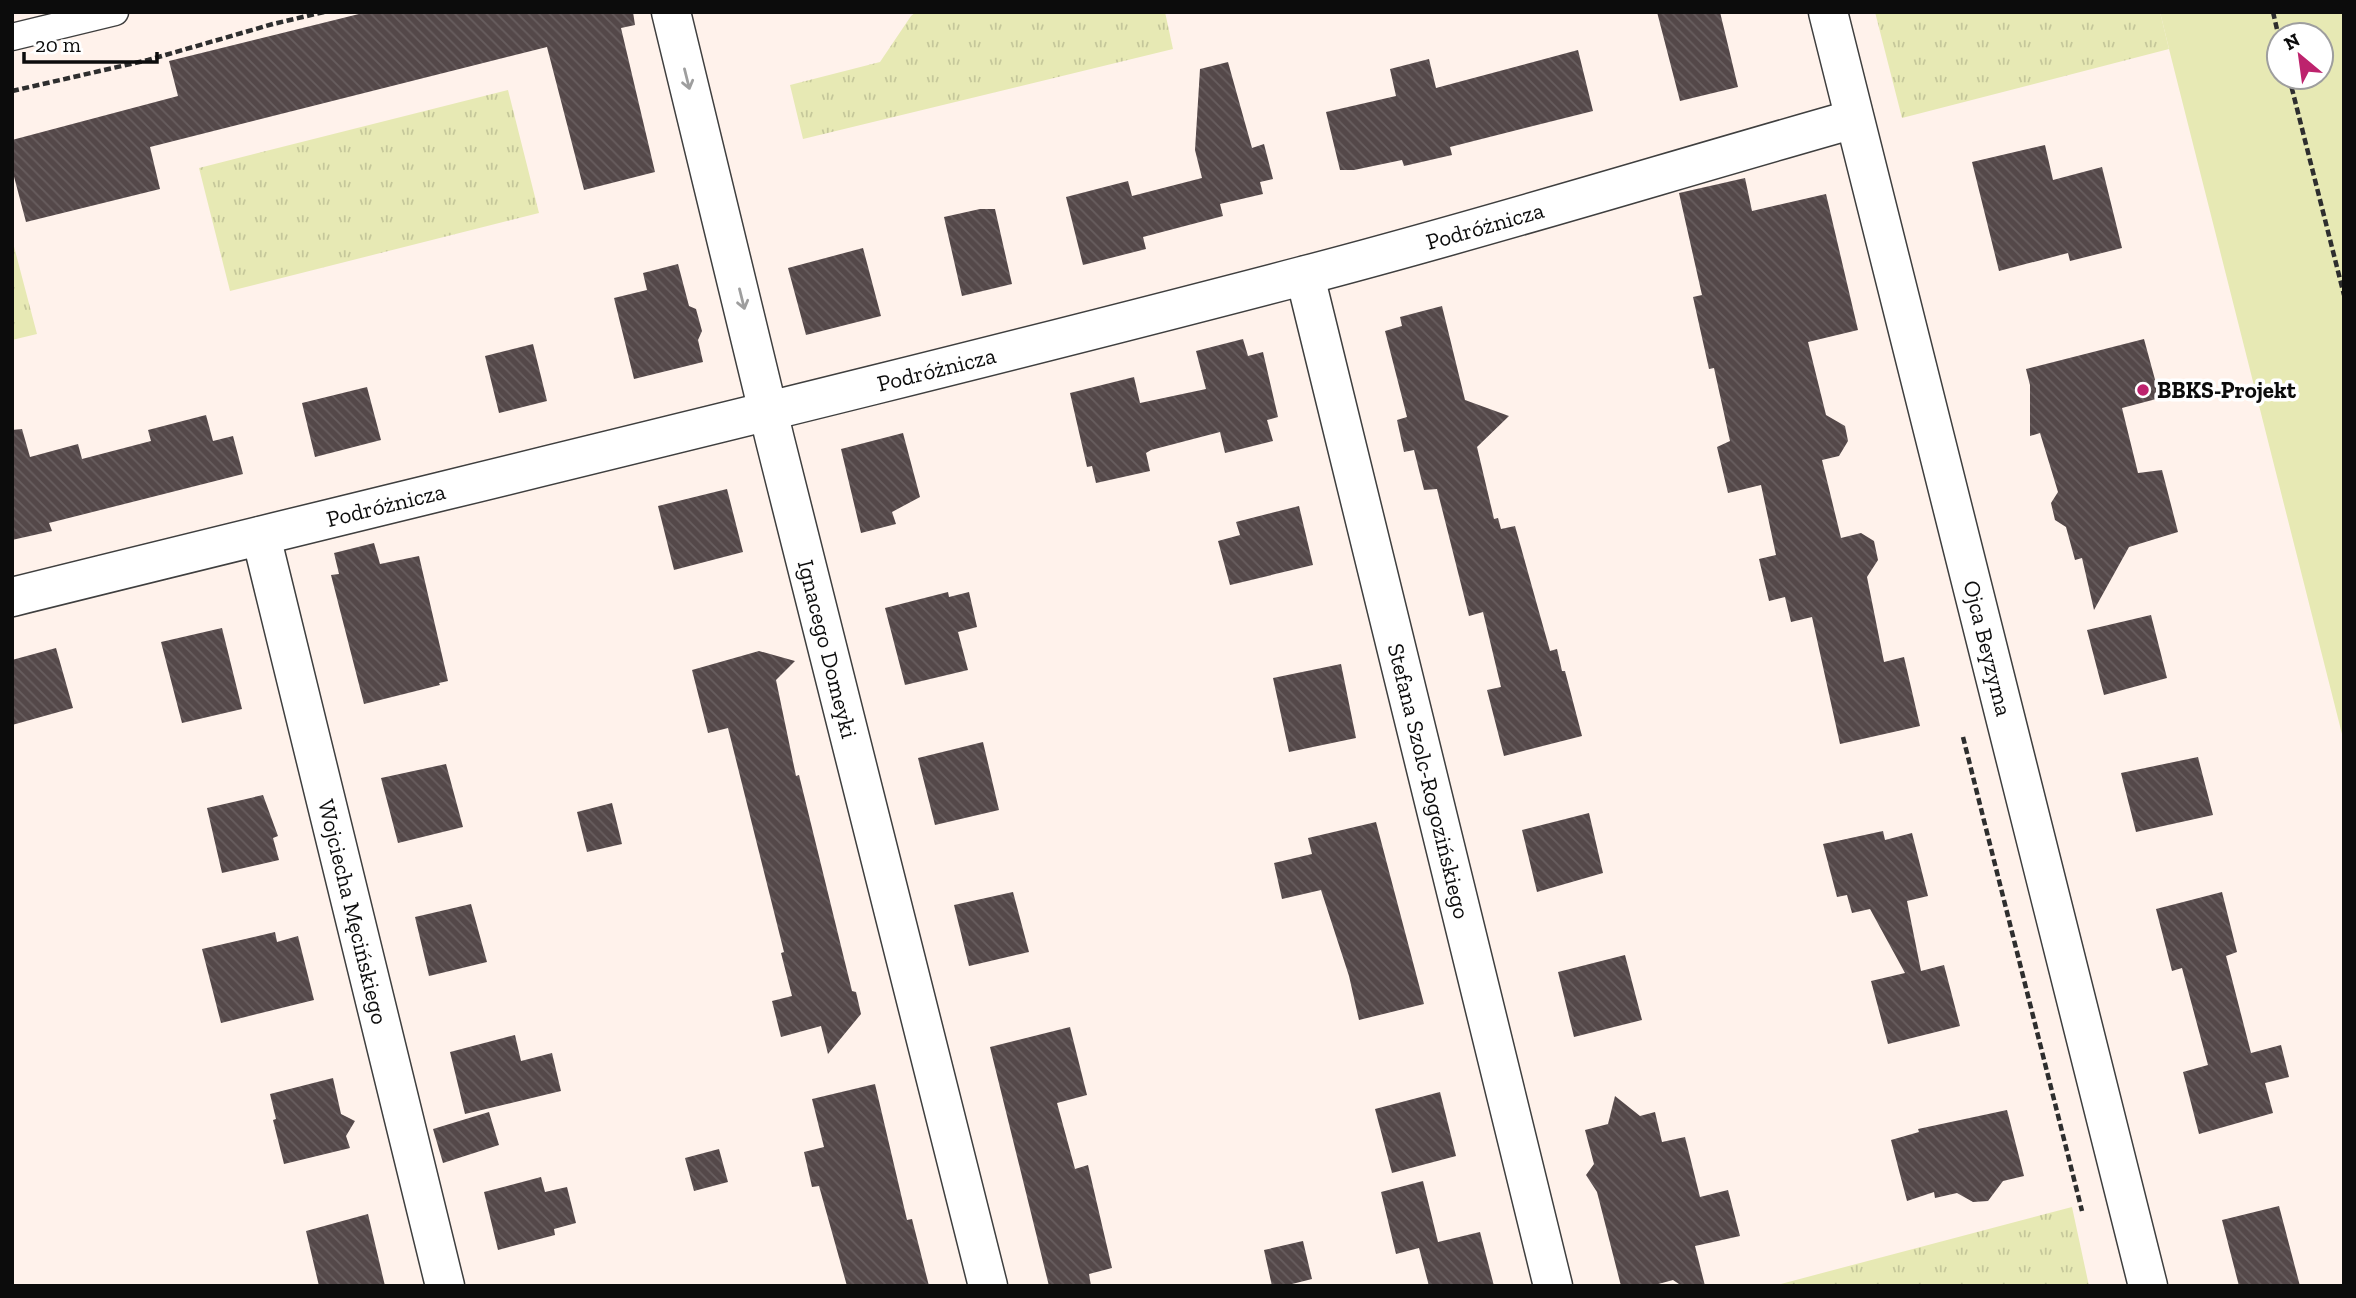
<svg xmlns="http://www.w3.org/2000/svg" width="2356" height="1298" viewBox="0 0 2356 1298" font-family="'Zilla Slab',serif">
<defs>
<pattern id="grass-tufts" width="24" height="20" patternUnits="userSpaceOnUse" patternTransform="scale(1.75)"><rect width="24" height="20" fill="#e7e9b4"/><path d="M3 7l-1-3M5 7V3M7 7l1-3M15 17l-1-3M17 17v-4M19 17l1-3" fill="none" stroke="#c5c79a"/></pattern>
<pattern id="building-back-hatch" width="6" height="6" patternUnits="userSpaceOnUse" patternTransform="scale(1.75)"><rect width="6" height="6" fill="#544849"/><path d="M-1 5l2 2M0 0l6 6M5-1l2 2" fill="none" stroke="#685e5f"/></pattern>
</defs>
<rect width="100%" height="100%" fill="#fff2eb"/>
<path fill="url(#grass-tufts)" d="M916 12H1165L1173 49 803 139 790 85 880 62 911 16Z
M1875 12H2160L2169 49 1902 118Z
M508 90 539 213 230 291 199 168Z
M12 239 37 334 12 340Z
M2072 1207 2089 1286H1773Z"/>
<path fill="#e7e9b4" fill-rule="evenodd" d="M2160 12H2344V742L2169 49ZM2279 35H2321V77H2279Z"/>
<path fill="url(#building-back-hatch)" d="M367 12H633L635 25 621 28 655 172 584 190 547 47 150 147 160 189 26 222 12 169V140L178 96 169 61Z
M1657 12H1720L1738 87 1680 101Z
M1578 50 1593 111 1450 147 1452 155 1404 166 1402 160 1354 170H1340L1326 112 1396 96 1390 69 1429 59 1436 88Z
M1228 62 1252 148 1264 144 1273 179 1260 182 1263 194 1220 204 1223 216 1143 237 1146 249 1083 265 1066 197 1128 181 1132 196 1202 178 1195 150 1200 69Z
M2045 145 2053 180 2102 167 2122 248 2070 261 2068 253 1999 271 1972 162Z
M1745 178 1752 211 1826 194 1858 330 1808 342 1826 415 1845 426 1848 441 1839 456 1822 460 1841 538 1861 533 1874 541 1878 560 1867 577 1884 662 1904 657 1920 726 1840 744 1812 617 1791 622 1785 597 1769 601 1759 559 1776 555 1761 485 1728 493 1717 447 1730 441 1714 368 1709 369 1693 297 1702 295 1679 193Z
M980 209H995L1012 284 962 296 944 217Z
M863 248 881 316 806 335 788 268Z
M678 264 689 306 696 309 702 331 698 340 703 362 634 379 614 298 647 290 643 273Z
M1442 306 1465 400 1509 416 1477 447 1494 519 1498 518 1501 529 1515 526 1550 651 1557 649 1562 671H1565L1582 736 1504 756 1487 690 1501 687 1483 612 1469 616 1437 489 1424 490 1414 450 1404 452 1397 420 1407 417 1385 331 1402 326 1400 317Z
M1243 339 1248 356 1263 352 1278 417 1267 420 1273 441 1225 453 1220 432 1151 450 1146 453 1150 471 1096 483 1092 466 1087 467 1070 393 1134 377 1140 403 1206 389 1196 351Z
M2144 339 2160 398 2122 408 2138 473 2162 470 2178 532 2129 547 2094 610 2082 558 2075 560 2066 527 2055 520 2051 503 2058 492 2040 433 2030 436V385L2026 369Z
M533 344 547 401 499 413 485 356Z
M367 387 381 440 315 457 302 403Z
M206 415 213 441 233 436 243 474 49 523 52 531 12 540V430L22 429 30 457 78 444 82 459 151 441 148 430Z
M903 433 920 497 892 512 896 524 861 533 841 449Z
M727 489 743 552 674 570 658 506Z
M1299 506 1313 565 1230 585 1218 541 1240 535 1236 522Z
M374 543 380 564 419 556 448 681 439 683 440 685 364 704 331 575 339 574 334 553Z
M948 592 949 597 969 592 977 627 958 632 968 670 905 685 885 608Z
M2151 615 2167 678 2104 695 2087 630Z
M222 628 242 709 182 723 161 642Z
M56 648 73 708 12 725V660Z
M759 651 795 661 776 680 796 776 799 775 852 991 856 992 861 1014 828 1054 821 1026 781 1037 772 1001 792 996 781 953 784 952 728 728 708 733 692 670Z
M1341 664 1356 738 1289 752 1273 678Z
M983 742 999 810 935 825 918 758Z
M2198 757 2213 815 2136 832 2121 773Z
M446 764 463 827 398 843 381 778Z
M263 795 278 836 273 838 279 860 222 873 207 808Z
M612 803 622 844 587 852 577 812Z
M1589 813 1603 873 1537 892 1522 830Z
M1376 822 1424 1004 1359 1020 1349 976 1321 890 1282 899 1274 863 1312 854 1308 838Z
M1883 831 1885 840 1912 833 1928 896 1907 901 1921 971 1944 965 1960 1026 1888 1044 1871 981 1905 973 1870 909 1852 913 1847 895 1837 897 1823 844Z
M1013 892 1029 952 969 966 954 905Z
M2222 892 2237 952 2226 956 2251 1053 2281 1045 2289 1077 2265 1083 2273 1113 2199 1134 2183 1072 2208 1065 2182 968 2172 971 2156 909Z
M471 904 487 962 429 976 415 917Z
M275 932 277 942 298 936 314 1000 221 1023 202 949Z
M1625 955 1642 1020 1574 1037 1558 972Z
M1070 1027 1087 1095 1057 1103 1075 1169 1088 1165 1112 1268 1089 1274 1091 1286H1049L990 1047Z
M515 1035 521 1061 552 1053 561 1091 465 1114 450 1052Z
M333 1078 341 1114 355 1121 346 1136 350 1148 284 1164 273 1120 276 1119 270 1094Z
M875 1084 907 1220 912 1219 929 1286H847L819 1186 812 1187 804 1152 824 1147 812 1099Z
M1440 1092 1456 1156 1392 1173 1375 1109Z
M1615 1096 1640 1116 1655 1112 1662 1142 1685 1137 1700 1197 1728 1190 1740 1236 1695 1246 1705 1286H1682L1673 1280 1651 1286H1621L1597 1192 1586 1175 1594 1164 1585 1130 1608 1124Z
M2007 1110 2024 1176 2003 1181 1988 1201 1973 1202 1957 1193 1935 1198 1934 1192 1907 1201 1891 1140 1919 1132 1918 1129Z
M489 1112 499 1145 443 1163 433 1129Z
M719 1149 728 1182 694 1191 685 1158Z
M541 1177 545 1192 567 1187 576 1223 554 1229 555 1235 498 1250 484 1192Z
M1423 1181 1438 1242 1480 1232 1494 1286H1429L1419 1248 1396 1254 1381 1192Z
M2279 1206 2300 1286H2239L2222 1220Z
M368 1214 385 1286H319L306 1231Z
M1303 1241 1312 1279 1284 1286H1272L1264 1250Z"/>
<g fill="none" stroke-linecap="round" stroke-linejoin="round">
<g stroke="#3f3f3f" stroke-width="29">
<path id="lane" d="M12 37 115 12"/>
</g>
<g stroke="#3f3f3f" stroke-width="41">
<g id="street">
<path id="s1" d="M671 12 775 440 988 1286"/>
<path id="s2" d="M1828 12 2148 1286"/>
<path id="s3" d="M1305 276 1553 1286"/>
<path id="s4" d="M261 536 445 1286"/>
<path id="s5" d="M12 597C442 490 874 388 1302 276 1487 228 1670 171 1854 119"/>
</g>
</g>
<path stroke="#2e2e2e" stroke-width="4.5" stroke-dasharray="7 3.5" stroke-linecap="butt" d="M2273 12 2279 38
M2289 77 2344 295
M12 91 148 60 273 24 324 12
M1963 737 2082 1211"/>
<use href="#lane" stroke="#fff" stroke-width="26"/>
<use href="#street" stroke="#fff" stroke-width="38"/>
</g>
<defs><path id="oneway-shaft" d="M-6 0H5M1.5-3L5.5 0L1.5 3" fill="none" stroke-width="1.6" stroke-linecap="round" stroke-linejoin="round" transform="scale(1.75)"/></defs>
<g stroke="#9e9e9e">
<use href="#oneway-shaft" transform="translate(687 79) rotate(76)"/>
<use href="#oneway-shaft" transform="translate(742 299) rotate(76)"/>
</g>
<circle fill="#bd236d" stroke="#fff" stroke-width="2.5" cx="2143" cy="390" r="7"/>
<g text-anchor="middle" stroke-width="7" stroke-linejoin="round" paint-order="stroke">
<g font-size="23" fill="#0c0c0c" stroke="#fff">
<text dy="8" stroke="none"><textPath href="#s5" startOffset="1519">Podróżnicza</textPath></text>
<text dy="8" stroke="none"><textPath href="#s5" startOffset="952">Podróżnicza</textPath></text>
<text dy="8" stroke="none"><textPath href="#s5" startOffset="385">Podróżnicza</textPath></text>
<text dy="8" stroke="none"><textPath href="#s1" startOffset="656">Ignacego Domeyki</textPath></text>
<text dy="8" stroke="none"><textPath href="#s2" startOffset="656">Ojca Beyzyma</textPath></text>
<text dy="8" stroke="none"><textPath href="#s3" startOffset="520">Stefana Szolc-Rogozińskiego</textPath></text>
<text dy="8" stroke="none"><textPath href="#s4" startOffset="387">Wojciecha Męcińskiego</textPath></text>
</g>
<g font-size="23" font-weight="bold" fill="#0c0c0c" stroke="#fff" text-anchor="start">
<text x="2157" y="398">BBKS-Projekt</text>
</g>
</g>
<rect width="2356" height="1298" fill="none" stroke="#0c0c0c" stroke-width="28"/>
<g transform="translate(2300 56) rotate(331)"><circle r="33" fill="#ffffff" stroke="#9e9e9e" stroke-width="2"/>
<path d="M0-5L12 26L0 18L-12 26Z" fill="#bd236d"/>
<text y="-10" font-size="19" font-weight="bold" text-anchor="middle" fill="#0c0c0c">N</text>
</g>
<path d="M24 52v10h133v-10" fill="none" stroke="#0c0c0c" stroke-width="3.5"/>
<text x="35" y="52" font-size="21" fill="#0c0c0c" stroke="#ffffff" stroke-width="5" paint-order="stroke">20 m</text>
</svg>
